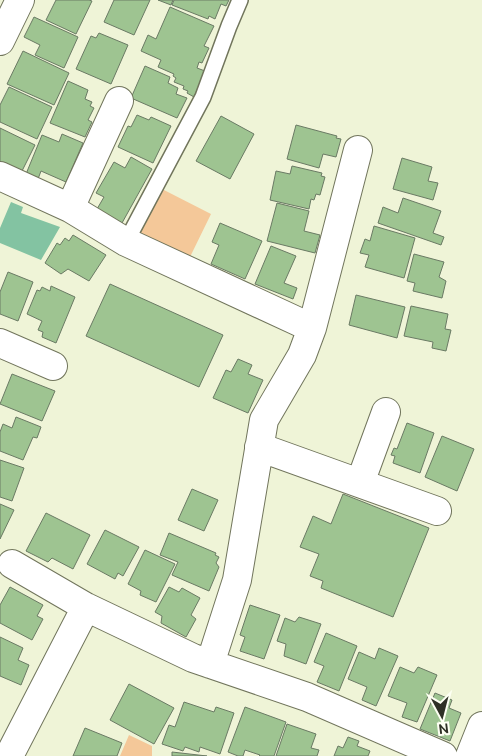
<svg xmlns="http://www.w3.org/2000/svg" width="482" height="756" viewBox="0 0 482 756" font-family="Ubuntu,sans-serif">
<rect width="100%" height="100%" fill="#eff4d7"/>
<path fill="#f4c899" d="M162 189 211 214 190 257 137 233Z
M129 735 152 746V756H120Z"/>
<path fill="#83c3a2" d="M11 202 23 207 21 213 60 227 41 260 0 243V228Z"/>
<path fill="#9ec491" stroke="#6a7a64" d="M56 0H89L92 1 76 34 46 20Z
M114 0H150L134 35 104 22Z
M158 0H173L171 5Z
M174 0H229L226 6 221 4 215 19 209 16 208 19 172 5Z
M170 7 214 26 204 46 209 48 202 63 199 62 197 68 205 71 194 97 187 93 188 91 183 89 184 86 174 82 176 78 173 76 174 74 158 67 161 60 141 51 148 35 156 39Z
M34 17 78 37 64 68 35 55 40 45 24 37Z
M99 33 128 45 111 84 76 69 91 36 96 38Z
M23 51 69 73 54 105 7 84Z
M145 66 170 77 168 83 178 88 176 94 187 98 177 118 131 98Z
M68 81 88 90 85 99 92 102 90 106 94 108 88 120 92 122 85 137 50 123Z
M9 87 52 107 37 139 0 122V105Z
M137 115 149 120 151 117 171 126 153 163 118 147 128 126 131 127Z
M221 116 254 134 230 179 196 161Z
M296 125 337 136 336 138 341 139 336 157 323 154 319 168 287 159Z
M0 128 35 145 19 177 0 168Z
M62 134 83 143 66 182 41 171 38 179 26 174 42 135 59 142Z
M131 157 152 169 122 223 97 209 104 197 96 193 114 162 125 168Z
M402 158 432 167 428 181 438 183 433 200 393 189Z
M292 166 322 173 321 176 325 177 320 195 316 194 314 200 311 199 309 209 270 200 276 171 290 174Z
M403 198 441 211 433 233 444 237 441 245 378 223 383 207 398 213Z
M277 203 309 211 304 231 320 235 315 253 267 241Z
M220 223 262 241 245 279 211 264 219 245 212 242Z
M374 226 415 238 404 278 365 267 369 255 360 253 365 239 370 241Z
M73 235 106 255 89 281 68 269 61 274 45 263 57 243 60 245 65 238 69 241Z
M271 246 296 256 284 283 297 288 293 299 255 284Z
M414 254 444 262 439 277 446 281 442 298 413 291 415 283 407 281Z
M8 272 33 282 18 321 0 314V292Z
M110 284 223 335 199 387 86 336Z
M51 286 75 297 56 343 42 337 43 332 38 330 42 321 27 314 37 290 40 291 42 287 50 291Z
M356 295 405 307 397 338 349 325Z
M411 306 448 314 445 329 451 330 446 351 432 348 433 342 404 336Z
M238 359 252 365 248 374 263 380 248 413 213 398 226 370 231 372Z
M12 374 55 391 42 421 0 404Z
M16 417 41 427 37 438 33 437 23 460 0 451V432L3 424 12 428Z
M407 423 434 433 420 473 393 463 395 456 391 455 394 448 397 449Z
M442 436 474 449 457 491 425 477Z
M0 460 24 468 12 501 0 497Z
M192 489 218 500 204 531 178 520Z
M343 494 429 528 393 617 321 588 323 581 310 576 319 554 300 547 313 516 331 524Z
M0 504 14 510 0 539Z
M46 513 90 535 73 569 52 558 48 562 26 551Z
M105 530 139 547 123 576 118 573 115 579 87 564Z
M169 533 216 553 215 555 219 557 216 563 219 567 209 591 172 575 178 562 160 555Z
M145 550 175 564 156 602 140 595 141 591 128 584Z
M10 587 43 605 37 616 43 619 32 640 0 623V605Z
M169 587 179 592 182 588 200 598 191 615 196 619 186 637 161 623 162 616 155 612Z
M250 605 280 615 264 659 240 651 245 637 240 635Z
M299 617 321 624 306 664 284 656 286 644 277 641 285 618 295 622Z
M326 633 357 646 339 691 317 682 324 666 314 662Z
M0 637 23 648 18 660 29 665 21 685 0 676Z
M379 648 398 656 376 706 362 700 367 687 348 679 359 652 375 659Z
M400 667 414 673 418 667 437 675 417 722 402 717 407 703 388 696Z
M129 684 174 708 154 744 110 720Z
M435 693 452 700 449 708 461 713 450 741 420 729Z
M184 702 214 712 216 707 234 713 220 754 200 747 199 752 185 747 183 751 162 744 169 725 175 727Z
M245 707 286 722 274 756H259L260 755 245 750 243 756H238L228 752Z
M287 724 316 734 311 748 319 750 317 756H276Z
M85 728 122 743 117 756H73Z
M348 737 359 741 357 746 370 751 368 756H334L338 746 343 748Z
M172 752 207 756H172Z"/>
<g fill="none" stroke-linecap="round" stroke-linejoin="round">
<g stroke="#71755c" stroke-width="18">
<path id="lane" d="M126 242 203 97 229 26 240 0"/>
</g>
<g stroke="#71755c" stroke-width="30">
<path id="street" d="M0 41 20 0
M0 176 70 208 126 242 312 328
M70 208 119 101
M0 343 53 366
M259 447 437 511
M360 483 386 412
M12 564 86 607 193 658 307 697 443 756
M210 664 237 580 264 420 302 355 312 328 358 150
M9 756 86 607
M470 756 482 726"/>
</g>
<use href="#lane" stroke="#fff" stroke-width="15"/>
<use href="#street" stroke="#fff" stroke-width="28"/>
</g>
<g transform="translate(442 716) rotate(173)" stroke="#fdfff3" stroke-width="4" paint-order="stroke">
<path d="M0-4L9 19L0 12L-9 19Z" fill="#2e3025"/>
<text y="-8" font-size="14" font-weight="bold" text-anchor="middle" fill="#2e3025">N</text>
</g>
</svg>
